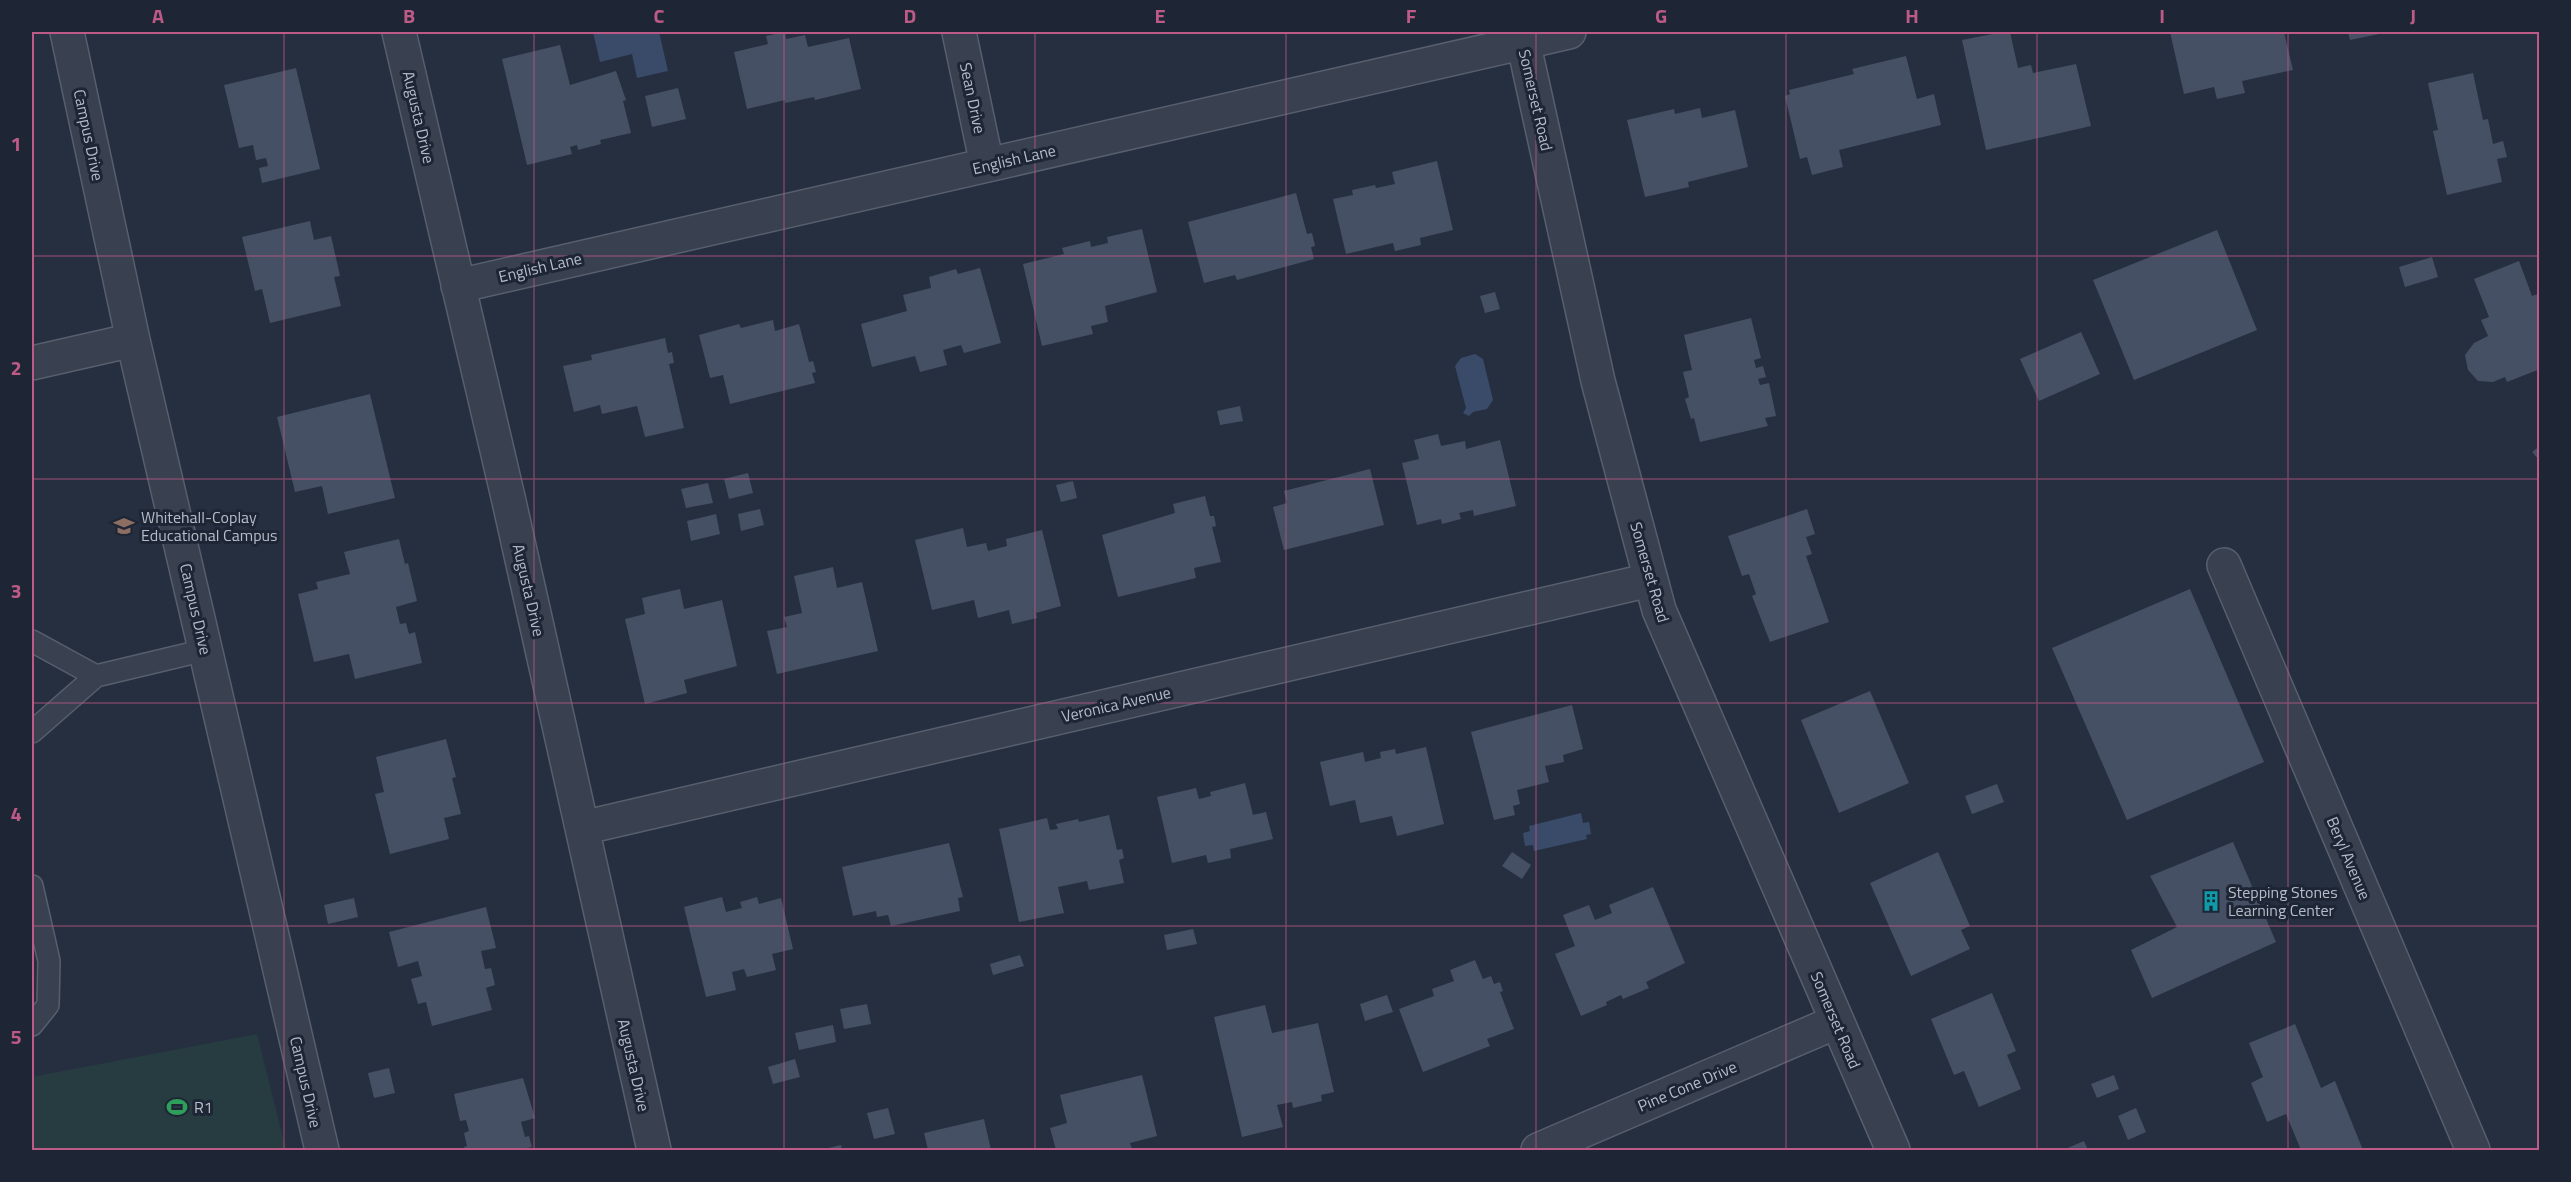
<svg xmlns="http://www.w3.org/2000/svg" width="2571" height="1182" viewBox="0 0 2571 1182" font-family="'Titillium Web',sans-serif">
<rect width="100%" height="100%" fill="#252f40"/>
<path fill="#273c41" d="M257 1034 286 1150H32V1077Z"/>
<path fill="#3a4b69" d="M593 32H659L668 71 637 78 632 54 600 62Z
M1475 354 1483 359 1493 400 1487 409 1473 412 1469 416 1463 413 1466 408 1455 366 1461 358Z
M1581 813 1583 823 1589 822 1591 834 1586 835 1587 839 1534 851 1533 845 1525 846 1523 833 1530 831 1529 826Z"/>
<path fill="#465064" d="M785 32 786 39 805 35 808 47 849 38 861 89 815 100 814 97 785 103V100L747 109 734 52 768 44 766 36Z
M2003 32H2010L2018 68 2031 65 2033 73 2076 64 2091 126 1986 150 1962 40Z
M2170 32H2284L2293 70 2242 81 2245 93 2217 99 2214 87 2184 94Z
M2348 32H2378L2379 34 2350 40Z
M560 45 570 85 616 71 626 100 623 101 631 133 600 140 601 144 578 150 577 145 570 147 572 154 527 165 502 59Z
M1906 56 1917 99 1934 94 1941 125 1839 150 1843 167 1812 175 1807 157 1800 159 1785 96 1790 94 1789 90 1854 74 1852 69Z
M296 68 320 169 262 183 259 168 268 166 266 158 256 160 253 145 239 148 224 85Z
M2473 73 2483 120 2488 119 2493 144 2503 141 2507 157 2497 159 2502 182 2447 195 2433 131 2438 130 2428 83Z
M678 88 686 119 652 127 645 96Z
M1700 108 1702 118 1735 110 1748 167 1688 182 1689 187 1645 197 1627 120 1674 109 1675 114Z
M1437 161 1453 230 1420 238 1421 245 1395 251 1393 243 1346 254 1333 199 1353 195 1352 190 1375 185 1376 188 1395 184 1392 172Z
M1296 193 1307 234 1312 233 1315 246 1311 247 1314 259 1237 280 1235 275 1204 283 1188 222Z
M310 221 314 240 331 236 340 276 334 277 341 306 270 323 262 289 255 291 242 237Z
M1142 229 1157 292 1105 306 1108 322 1091 326 1093 334 1042 346 1023 264 1064 254 1062 248 1090 241 1091 247 1108 243 1107 237Z
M2217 230 2257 330 2134 380 2093 280Z
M2432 257 2438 277 2405 287 2399 267Z
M2519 261 2532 296 2538 294 2540 298V369L2507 382 2505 377 2493 382 2478 381 2468 370 2465 355 2474 343 2488 336 2481 320 2489 317 2474 279Z
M980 268 1001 343 964 353 961 345 943 350 947 365 920 372 915 356 872 367 861 324 907 311 903 295 931 288 929 277 956 269 958 274Z
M1495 292 1500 309 1485 313 1480 296Z
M1751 318 1761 358 1754 360 1756 368 1763 366 1766 377 1758 379 1760 385 1769 383 1776 416 1765 418 1768 426 1700 442 1694 418 1691 419 1685 399 1689 397 1683 372 1692 370 1684 335Z
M773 320 775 331 799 324 809 362 813 361 816 372 812 373 815 383 730 404 723 375 710 378 699 335 739 324 741 328Z
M2081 332 2100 374 2039 401 2020 359Z
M665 338 668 353 672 352 674 363 669 364 684 428 645 437 637 406 602 414 600 405 574 412 563 366 592 360 591 355Z
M370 394 395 498 328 514 322 486 295 492 277 417Z
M1240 406 1243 421 1220 425 1217 411Z
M1438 434 1441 446 1465 441 1466 449 1500 440 1516 506 1474 516 1473 510 1459 513 1461 519 1442 524 1441 519 1417 525 1402 463 1419 459 1414 440Z
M2540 446V461L2532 452Z
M1370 469 1384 525 1284 550 1273 507 1287 503 1284 491Z
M748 473 753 493 729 499 724 479Z
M1073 481 1077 498 1061 502 1056 485Z
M708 483 713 503 686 508 681 489Z
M1205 496 1210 516H1214L1216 526 1212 527 1221 562 1194 568 1196 578 1118 597 1102 535 1175 513 1173 504Z
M760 509 764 525 741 531 738 514Z
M1807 509 1815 534 1806 537 1812 554 1806 556 1829 622 1770 642 1752 596 1756 594 1749 574 1742 576 1728 536Z
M716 514 720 534 691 541 687 521Z
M963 528 967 547 986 543 988 551 1007 546 1006 539 1042 530 1061 606 1036 613 1037 618 1012 624 1009 610 978 618 974 600 932 610 915 540Z
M399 539 405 564 408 563 417 601 396 607 400 624 406 623 409 634 415 632 422 663 355 679 349 654 314 662 298 594 318 589 316 582 350 574 344 552Z
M833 567 837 588 862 582 878 651 777 674 767 631 787 627 784 617 802 613 794 576Z
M680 589 684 609 722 600 737 666 684 680 687 693 645 704 625 619 645 614 642 598Z
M2190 589 2264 762 2127 820 2052 648Z
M1870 691 1909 783 1839 813 1801 720Z
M1572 705 1583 749 1563 755 1564 762 1545 766 1549 782 1517 790 1520 804 1513 806 1515 815 1494 820 1471 732Z
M446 739 456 777 452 778 461 814 444 818 449 839 390 854 375 794 384 792 376 757Z
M1426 747 1444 824 1397 836 1392 816 1360 823 1355 800 1330 806 1320 762 1363 752 1365 762 1381 758 1380 752 1395 749 1396 754Z
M1245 783 1253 815 1266 812 1273 839 1230 849 1231 858 1208 863 1206 855 1172 863 1157 797 1196 788 1199 799 1211 796 1210 792Z
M1997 784 2004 802 1972 814 1965 796Z
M1109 815 1117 850 1122 849 1124 858 1119 860 1124 883 1089 890 1087 881 1058 887 1064 913 1019 922 999 829 1047 818 1050 830 1058 829 1056 824 1078 819 1079 822Z
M2233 842 2276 942 2152 998 2131 950 2177 927 2150 876Z
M949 843 963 897 958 898 960 911 891 926 888 915 877 917 876 911 853 916 842 867Z
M1512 852 1531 865 1522 879 1502 866Z
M1938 852 1970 926 1961 930 1970 949 1911 976 1870 883Z
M1653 887 1685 963 1646 982 1649 988 1623 999 1621 995 1606 1002 1607 1005 1581 1016 1555 954 1575 946 1563 915 1589 905 1595 920 1612 913 1609 905Z
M722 897 726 912 742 908 740 902 757 897 759 904 781 898 793 949 772 954 776 970 747 977 744 969 732 972 736 990 706 997 684 907Z
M354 898 358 917 328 924 324 905Z
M486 907 496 948 481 951 485 969 491 968 495 985 486 988 492 1010 432 1026 426 1002 418 1004 411 979 422 976 418 961 398 967 389 932Z
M1193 929 1197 944 1167 950 1164 935Z
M1020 955 1024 966 993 975 990 964Z
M1475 960 1483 979 1491 976 1494 984 1500 982 1503 991 1500 992 1514 1029 1487 1039 1490 1046 1423 1072 1399 1009 1434 996 1432 989 1454 981 1450 970Z
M1992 993 2016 1051 2007 1055 2021 1089 1979 1107 1964 1071 1954 1075 1931 1019Z
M1387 995 1393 1012 1365 1021 1360 1004Z
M867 1004 871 1024 844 1029 840 1009Z
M1265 1005 1272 1033 1318 1023 1334 1092 1321 1095 1322 1101 1293 1108 1292 1102 1277 1105 1283 1127 1242 1137 1214 1017Z
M2295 1024 2321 1088 2335 1081 2363 1150H2301L2286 1114 2267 1122 2251 1083 2263 1077 2249 1043Z
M833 1025 836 1042 799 1050 795 1033Z
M795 1059 800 1077 773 1084 768 1067Z
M389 1068 395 1093 374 1098 368 1073Z
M1142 1075 1157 1136 1130 1143 1132 1149 1126 1150H1056L1050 1128 1067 1123 1060 1095Z
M2114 1075 2119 1089 2097 1098 2091 1084Z
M523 1078 535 1118 521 1122 525 1137 529 1136 532 1147 527 1148V1150H465L464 1147 467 1146 464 1133 469 1131 466 1120 460 1121 454 1094Z
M888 1108 895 1134 874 1139 867 1113Z
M2136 1108 2146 1132 2128 1140 2118 1116Z
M984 1119 991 1150H928L924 1133Z
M2084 1141 2088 1150H2063Z
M841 1145 842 1150H820Z"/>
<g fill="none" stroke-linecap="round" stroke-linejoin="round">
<g stroke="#575f6d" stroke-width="24">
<path id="service" d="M32 641 96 676
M32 732 96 676 205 650
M32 886 49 961 48 1005 32 1025"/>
</g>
<g stroke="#575f6d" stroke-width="36">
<path id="minor" d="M67 32 133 340 322 1150
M399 32 508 497 654 1150
M959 32 987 165
M1521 32 1598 381 1659 610 1893 1150
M458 286 1569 32
M32 363 133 340
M2224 565 2473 1150
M582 828 1650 580
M1538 1150 1836 1022"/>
</g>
<use href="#service" stroke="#394150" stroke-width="21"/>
<use href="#minor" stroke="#394150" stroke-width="33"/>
</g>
<path fill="none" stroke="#bd5a87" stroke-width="1.5" stroke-opacity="0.55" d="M284 32V1150M534 32V1150M784 32V1150M1035 32V1150M1286 32V1150M1536 32V1150M1786 32V1150M2037 32V1150M2288 32V1150M32 256H2540M32 479H2540M32 703H2540M32 926H2540"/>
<defs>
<g id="school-bare" transform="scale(1.62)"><path d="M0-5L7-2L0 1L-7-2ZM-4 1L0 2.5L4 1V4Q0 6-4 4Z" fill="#8d6e63" stroke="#1e2635" stroke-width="2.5" paint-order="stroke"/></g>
<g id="building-bare" transform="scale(1.62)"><path d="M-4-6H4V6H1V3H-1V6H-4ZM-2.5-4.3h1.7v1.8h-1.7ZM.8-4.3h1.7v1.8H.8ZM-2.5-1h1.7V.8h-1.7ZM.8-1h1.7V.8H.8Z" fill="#0f9aa8" stroke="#1e2635" stroke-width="2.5" paint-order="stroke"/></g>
<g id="stadium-bare" transform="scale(1.62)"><path d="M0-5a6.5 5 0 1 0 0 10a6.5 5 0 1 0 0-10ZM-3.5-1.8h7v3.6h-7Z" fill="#2e9e5b" stroke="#1e2635" stroke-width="2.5" paint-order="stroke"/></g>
</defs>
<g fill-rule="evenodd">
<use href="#school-bare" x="124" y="526"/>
<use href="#building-bare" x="2211" y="901"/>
<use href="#stadium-bare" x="177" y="1107"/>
</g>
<g text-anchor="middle" stroke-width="6" stroke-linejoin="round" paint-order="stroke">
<g font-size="16" fill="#b5bcca" stroke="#1e2635">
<text transform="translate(973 98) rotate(78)" y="6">Sean Drive</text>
<text transform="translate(1536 100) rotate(77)" y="6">Somerset Road</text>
<text transform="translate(419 117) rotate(77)" y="6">Augusta Drive</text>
<text transform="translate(89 135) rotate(78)" y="6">Campus Drive</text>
<text transform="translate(1014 159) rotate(-13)" y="6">English Lane</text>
<text transform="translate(540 267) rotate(-13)" y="6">English Lane</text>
<text transform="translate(1650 572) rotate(74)" y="6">Somerset Road</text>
<text transform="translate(529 590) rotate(77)" y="6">Augusta Drive</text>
<text transform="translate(196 609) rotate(77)" y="6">Campus Drive</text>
<text transform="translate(1116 704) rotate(-13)" y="6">Veronica Avenue</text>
<text transform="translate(2349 858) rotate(67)" y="6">Beryl Avenue</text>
<text transform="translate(1836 1020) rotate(67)" y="6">Somerset Road</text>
<text transform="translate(634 1065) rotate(77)" y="6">Augusta Drive</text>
<text transform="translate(306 1082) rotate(77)" y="6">Campus Drive</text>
<text transform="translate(1687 1086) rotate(-23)" y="6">Pine Cone Drive</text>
</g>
<g font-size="16" fill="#b5bcca" stroke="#1e2635" text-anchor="start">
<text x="141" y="523">Whitehall-Coplay<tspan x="141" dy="18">Educational Campus</tspan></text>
<text x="2228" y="898">Stepping Stones<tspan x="2228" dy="18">Learning Center</tspan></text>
<text x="194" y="1113">R1</text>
</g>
</g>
<rect width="2571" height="1182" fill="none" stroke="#1e2635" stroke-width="66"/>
<rect x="33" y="33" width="2505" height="1116" fill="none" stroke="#bd5a87" stroke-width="2"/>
<g font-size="20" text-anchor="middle" font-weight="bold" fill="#bd5a87">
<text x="158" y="23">A</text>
<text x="409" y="23">B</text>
<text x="659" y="23">C</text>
<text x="910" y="23">D</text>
<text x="1160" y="23">E</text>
<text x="1411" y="23">F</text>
<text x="1661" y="23">G</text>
<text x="1912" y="23">H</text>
<text x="2162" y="23">I</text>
<text x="2413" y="23">J</text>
<text x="16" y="151">1</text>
<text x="16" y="375">2</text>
<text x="16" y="598">3</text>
<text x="16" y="821">4</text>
<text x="16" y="1044">5</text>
</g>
</svg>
